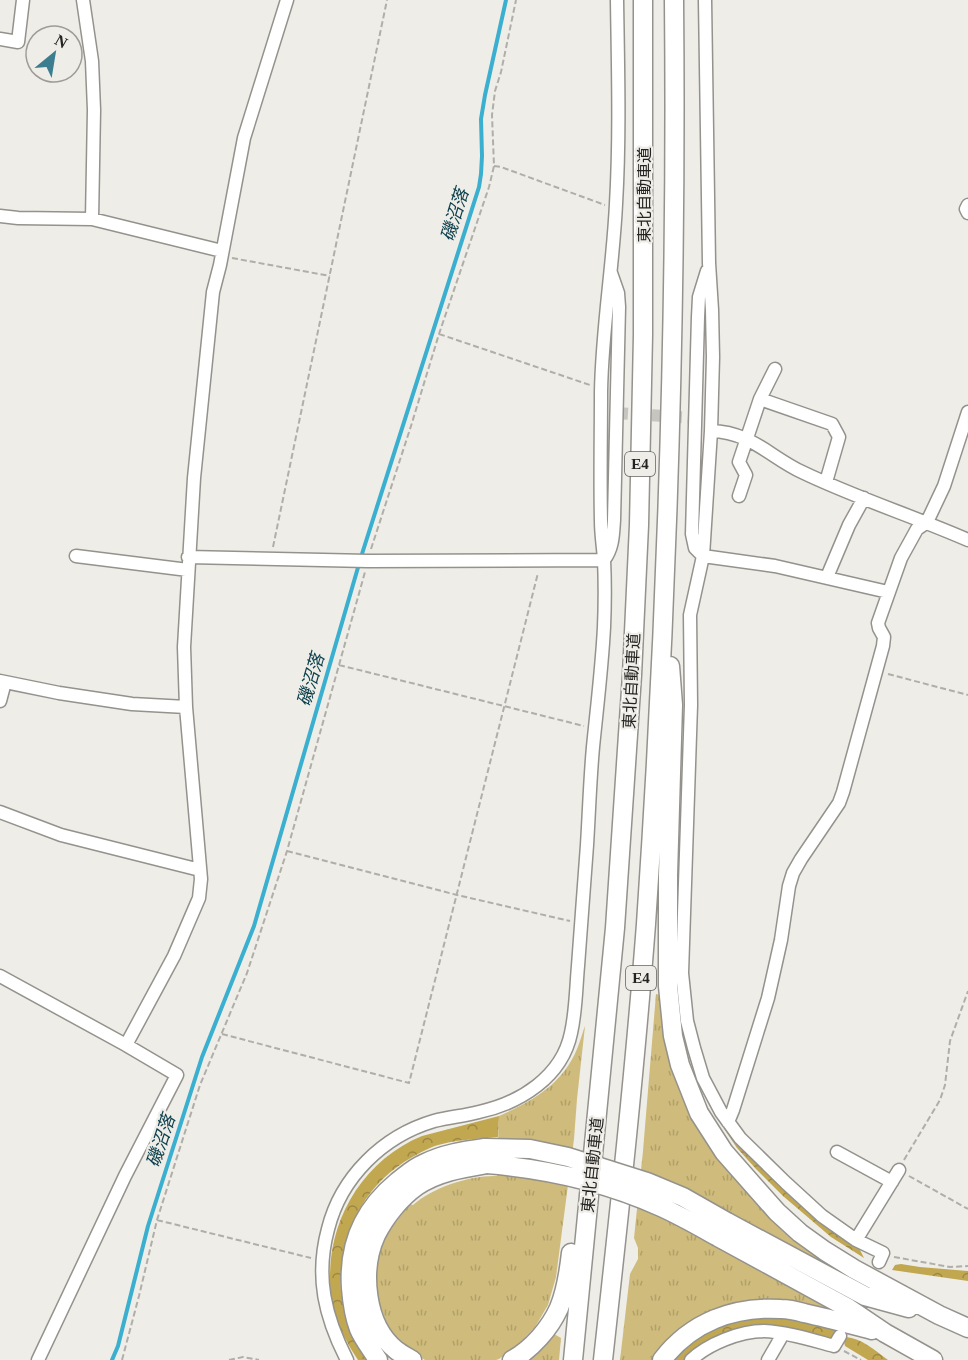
<svg xmlns="http://www.w3.org/2000/svg" width="968" height="1360" viewBox="0 0 968 1360" font-family="'Times New Roman','Noto Sans JP',serif">
<defs>
<pattern id="grass-tufts" width="24" height="20" patternUnits="userSpaceOnUse" patternTransform="scale(1.5)"><rect width="24" height="20" fill="#cfbb7b"/><path d="M3 7l-1-3M5 7V3M7 7l1-3M15 17l-1-3M17 17v-4M19 17l1-3" fill="none" stroke="#b2a06a"/></pattern>
<pattern id="forest-crowns" width="20" height="18" patternUnits="userSpaceOnUse" patternTransform="scale(1.5)"><rect width="20" height="18" fill="#c1a750"/><path d="M2 6a3 3 0 1 1 6 0M12 15a3 3 0 1 1 6 0" fill="none" stroke="#9d8842"/></pattern>
</defs>
<rect width="100%" height="100%" fill="#efede7"/>
<path fill="url(#grass-tufts)" d="M656 994 660 995 667 1044 677 1082 699 1127 792 1235 861 1285 704 1238 847 1316 785 1301 656 1360H620L630 1274 638 1259V1248L634 1238 643 1151Z
M585 1026 577 1099 574 1139 556 1277 548 1305 535 1327 517 1346 499 1359 496 1360H425L402 1345 390 1331 377 1298V1261L382 1242 393 1226 410 1204 413 1205C433 1187 471 1175 497 1176L499 1116C532 1101 562 1085 577 1049 580 1042 582 1034 585 1026Z
M554 1334 561 1338 559 1360H530Z"/>
<path fill="url(#forest-crowns)" d="M694 1068 736 1140 754 1161 801 1206 826 1227 860 1250 864 1258 831 1237 783 1196 756 1169 737 1148 721 1124 709 1103Z
M499 1116 498 1137C478 1139 448 1140 430 1148 381 1170 351 1206 343 1259 342 1269 340 1281 341 1291 345 1316 358 1338 368 1360H358C348 1345 339 1328 333 1310 330 1299 330 1286 330 1274 331 1214 366 1159 422 1136Z
M901 1264 920 1267 968 1271V1281L892 1270 895 1265Z
M783 1317C798 1320 828 1322 838 1334L832 1340 754 1326 727 1332 714 1338 699 1347 685 1360H672L697 1337 738 1318Z
M846 1337C861 1338 876 1351 888 1360H868L845 1346 844 1342Z"/>
<g fill="none" stroke-linecap="round" stroke-linejoin="round">
<path stroke="#3aafcf" stroke-width="4" d="M361 557 479 187 481 174 482 156 481 119 485 95 506 0
M112 1360 118 1346 148 1226 202 1057 254 926 359 564"/>
<path stroke="#c6c5bf" stroke-width="12" stroke-dasharray="12 6" stroke-linecap="butt" d="M616 413 695 418"/>
<g stroke="#94928c" stroke-width="15">
<path id="minor" d="M83 0 92 61 94 110 92 219
M705 0 709 263 712 310 713 357 711 431 703 556 690 615 691 705 682 973 687 1021 694 1048 703 1078 721 1112 740 1138 786 1183 822 1216 856 1240 883 1253 879 1262
M0 39 18 42 23 0
M968 205 966 209 968 213
M0 216 18 218 92 219 222 251
M707 271 699 297 698 317 692 534 695 548 703 556 775 566 888 592
M760 399 832 424 839 437 826 482
M711 431C751 432 770 457 802 472 856 498 913 516 968 540
M739 496 746 475 739 462 760 399 775 369
M76 556 188 570
M188 557 368 561 604 560C613 548 613 535 614 520L619 307 618 293 611 273
M827 577 849 525 864 498
M0 681 59 693 132 704 186 707
M0 701 5 682
M0 812 61 835 200 870
M0 976 126 1045 177 1075 125 1176 38 1360
M126 1045 174 956 199 898 201 879 186 707 184 647 194 478 213 292 220 265 244 138 287 0
M728 1122 733 1110 768 998 781 940 789 886 793 873 801 859 839 803 843 792 883 646 884 637 879 628 878 623 901 558 917 529 927 522 944 486 968 412
M837 1152 892 1182
M856 1240 899 1170
M347 1360C325 1317 315 1277 328 1229 341 1177 383 1136 434 1121 449 1117 464 1116 479 1112 520 1103 562 1077 571 1033 576 1011 576 988 578 966 581 926 584 885 587 845 589 813 590 780 593 747 597 707 602 667 604 627 605 604 605 581 604 559 603 546 601 534 601 521 600 478 601 435 601 392 602 329 613 267 616 204 620 136 618 68 617 0
M691 1360C708 1344 740 1331 764 1331 787 1332 812 1340 834 1346L840 1336
M768 1360 783 1334"/>
</g>
<g stroke="#94928c" stroke-width="21">
<path id="highway" d="M670 666 673 705 668 875V986L673 1036 680 1065 699 1113 724 1152 777 1212 800 1233 825 1251 854 1269 939 1315 968 1328
M727 1222 865 1296 909 1308
M718 1237 848 1308 885 1333 933 1360
M378 1360C372 1350 363 1339 359 1329 354 1316 352 1301 351 1288 348 1244 363 1210 397 1182 405 1176 413 1168 423 1164 443 1154 463 1151 485 1148
M412 1360C407 1357 401 1354 396 1350 365 1325 360 1270 376 1235 385 1217 400 1198 417 1186 437 1172 463 1168 487 1164
M512 1360C532 1349 550 1328 559 1308 566 1291 569 1271 571 1253
M573 1360 615 928 632 675 639 525 643 335V0
M603 1360C619 1215 635 1069 646 924 667 616 677 308 674 0
M662 1360C691 1322 734 1306 781 1309 789 1309 797 1311 804 1313 827 1318 849 1324 872 1330"/>
</g>
<path stroke="#b0aea9" stroke-width="2" stroke-dasharray="6 3" stroke-linecap="butt" d="M494 166 501 167 605 205
M232 258 330 276
M439 334 590 385
M273 547 387 0
M371 549 411 426 439 334 489 187 494 166 492 115 495 91 501 72 516 0
M339 665 584 726
M888 674 968 695
M287 851 457 895 570 921
M222 1034 409 1083 538 573
M904 1160 940 1100 945 1085 950 1041 968 991
M909 1176 968 1209
M157 1220 311 1258
M894 1257 950 1267 968 1266
M844 1351 861 1360
M122 1360 139 1296 157 1220 200 1085 247 973 287 851 365 572
M229 1360 243 1357 259 1360"/>
<use href="#minor" stroke="#fff" stroke-width="12"/>
<use href="#highway" stroke="#fff" stroke-width="18"/>
<g stroke="#94928c" stroke-width="21" stroke-linecap="butt">
<path id="highway-bridge" d="M485 1148 530 1149 568 1157 647 1182 683 1197 727 1222
M487 1164C547 1169 606 1182 661 1207 681 1216 700 1227 718 1237"/>
</g>
<use href="#highway-bridge" stroke="#fff" stroke-width="18"/>
</g>
<g text-anchor="middle" stroke-width="4.5" stroke-linejoin="round" paint-order="stroke">
<g fill="#efede7" stroke="#61605c" stroke-width="1.5">
<rect x="625" y="452" width="30" height="24" rx="4.5"/>
<rect x="626" y="966" width="30" height="24" rx="4.5"/>
</g>
<g font-size="15" font-weight="bold" fill="#242321">
<text x="640" y="469">E4</text>
<text x="641" y="983">E4</text>
</g>
<g font-size="16" fill="#242321" stroke="#efede7">
<text transform="translate(644 195) rotate(-90)" y="6">東北自動車道</text>
<text transform="translate(631 681) rotate(-87)" y="6">東北自動車道</text>
<text transform="translate(592 1165) rotate(-84)" y="6">東北自動車道</text>
</g>
<g font-size="18" font-style="italic" fill="#0b3f4c" stroke="#efede7">
<text transform="translate(455 215) rotate(-73)" y="6">磯沼落</text>
<text transform="translate(311 680) rotate(-74)" y="6">磯沼落</text>
<text transform="translate(161 1141) rotate(-72)" y="6">磯沼落</text>
</g>
</g>
<g transform="translate(54 54) rotate(30)"><circle r="28" fill="#efede7" stroke="#9e9c98" stroke-width="1.5"/>
<path d="M0-4.5L10 22L0 15L-10 22Z" fill="#3c7d90"/>
<text y="-9" font-size="16" font-weight="bold" text-anchor="middle" fill="#242321">N</text>
</g>
</svg>
